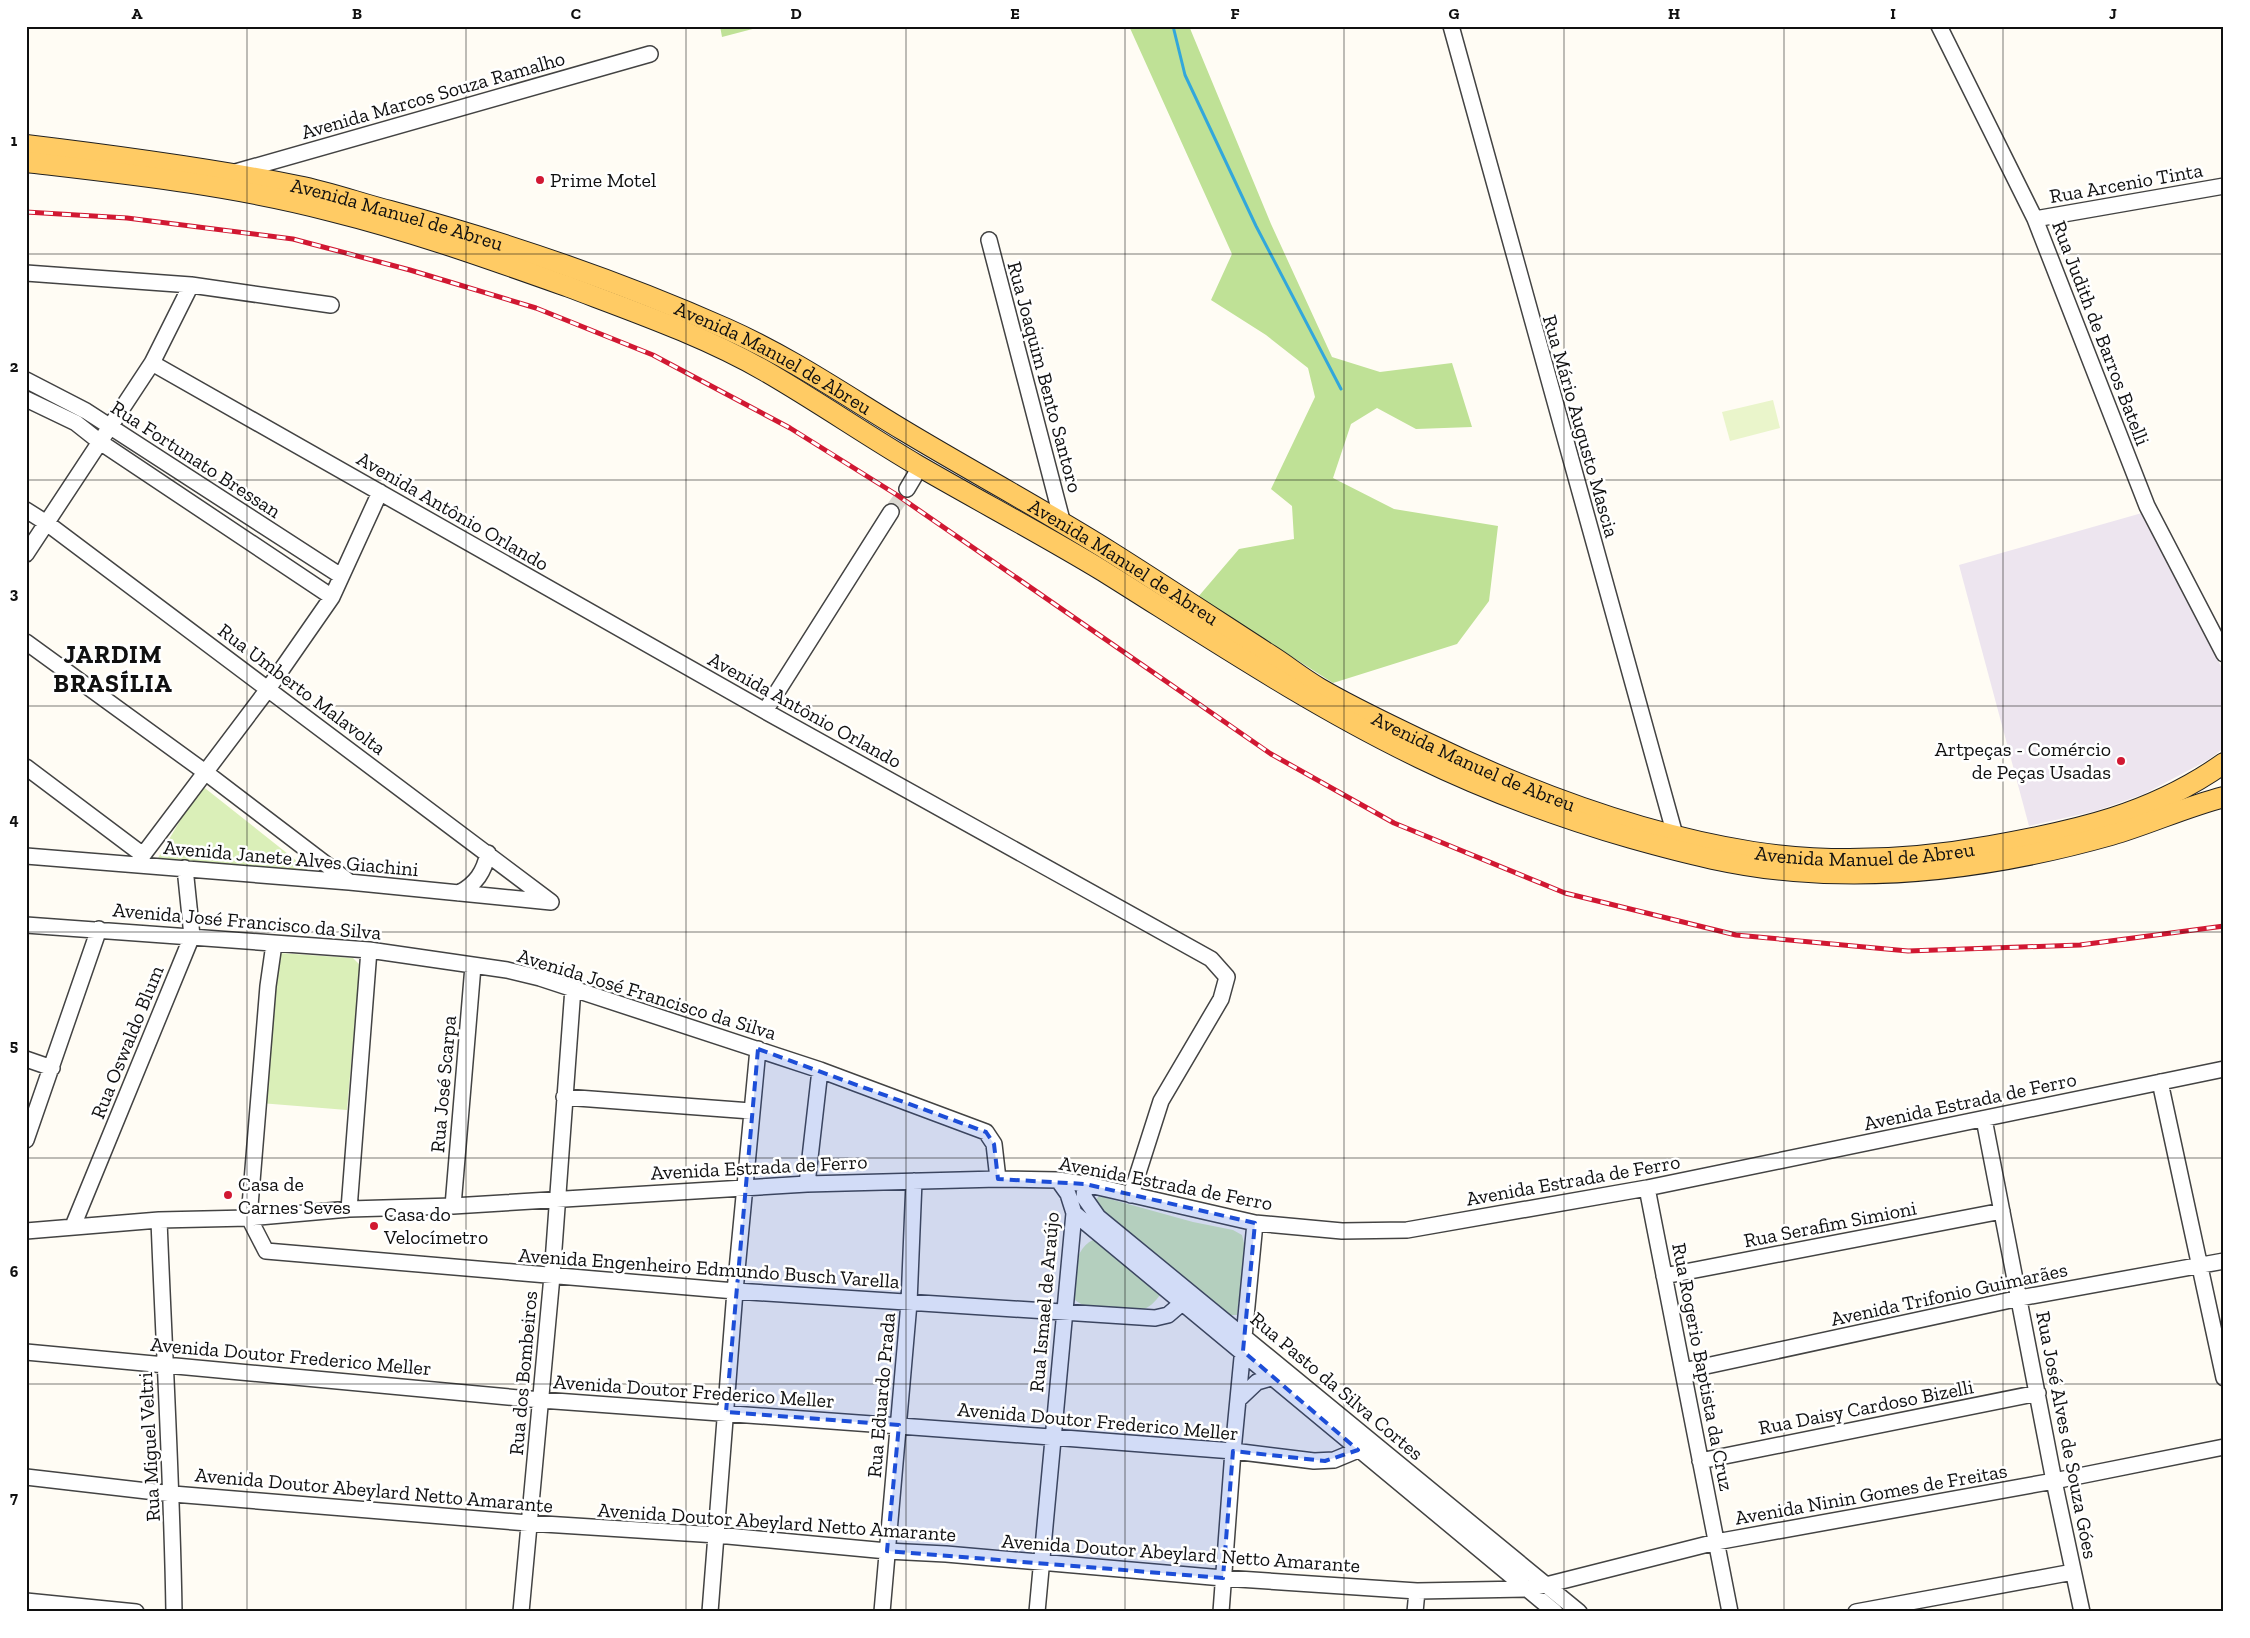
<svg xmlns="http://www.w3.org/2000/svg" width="2250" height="1638" viewBox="0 0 2250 1638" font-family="'Zilla Slab',serif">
<rect width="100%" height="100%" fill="#fffcf4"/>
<path fill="#ede5ef" d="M2142 513 2224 672V748L2208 760 2144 794 2096 811 2029 826 1959 565Z"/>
<path fill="#daefb8" d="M201 785 312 873 158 858Z
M279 953 353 958 360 965 347 1110 260 1103Z
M1099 1196 1193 1222 1233 1230 1242 1235 1245 1247 1237 1315H1230L1099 1208 1095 1201Z
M1093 1240H1098L1157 1289 1160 1295C1155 1302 1149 1308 1141 1310 1127 1314 1085 1310 1075 1300 1072 1281 1073 1249 1093 1240Z"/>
<path fill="#bfe196" d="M720 26H764L722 37Z
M1129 26H1189L1271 224 1332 357 1380 372 1452 363 1472 427 1416 429 1377 408 1351 424 1333 478 1394 509 1498 526 1489 601 1457 644 1333 683 1198 597 1239 549 1294 539 1292 506 1271 489 1315 397 1308 368 1266 335 1211 300 1232 254Z"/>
<path fill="#eaf5cb" d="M1773 400 1780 428 1730 441 1722 412Z"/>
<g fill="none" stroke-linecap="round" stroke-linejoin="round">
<path stroke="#32a7db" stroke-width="3" d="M1173 26 1185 75 1256 226 1341 389"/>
<path stroke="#dbd9d2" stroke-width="15" stroke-dasharray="15 8" stroke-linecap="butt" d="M891 512 907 489"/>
<g stroke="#434343" stroke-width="18">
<path id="minor" d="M1451 26 1675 835
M1939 26 2035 219 2147 506 2224 654
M232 173 650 54
M2035 219 2224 186
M989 240 1063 524
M26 273 191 285 331 305
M152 363 765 711 1211 959 1227 977 1221 999 1161 1101 1131 1195
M26 380 86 411 341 576
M26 399 76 423 100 442 332 597
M907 489 920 467
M26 510 48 524 551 902
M26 554 152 363 191 285
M26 642 205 772 348 881
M765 711 891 512
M26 767 143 855
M26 856 349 882 551 902
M140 864 143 855 268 689 332 597 380 492
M459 893C476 884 484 872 488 853
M26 925 369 950 507 970 540 978 820 1070 986 1132 994 1144 998 1179
M26 1059 52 1068
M2160 1082 2224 1378
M564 1097 751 1111
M1984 1119 2054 1481 2082 1612
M26 1140 99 929
M807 1184 820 1070
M1085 1184 1084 1197 1098 1217 1579 1612
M1647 1188 1730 1612
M453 1206 473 966
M349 1209 369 950
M1074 1213 1555 1612
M249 1218 266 1251 735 1291 1155 1318 1168 1315 1182 1303
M249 1218 268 986 274 944
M159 1220C164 1350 172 1481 174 1612
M73 1226 192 936 185 868
M26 1231 159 1220 249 1218 349 1209 453 1206 807 1184 998 1179 1058 1180 1085 1184 1255 1223 1342 1231 1407 1230 1647 1188 2224 1069
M1664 1276 2002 1211
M26 1352 541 1400 1051 1437 1233 1451 1314 1461 1334 1460 1358 1450
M1683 1371 2020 1298 2224 1261
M1238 1400 1257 1382 1274 1377
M1700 1461 2038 1393
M26 1477 173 1494 528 1523 717 1535 887 1551 946 1554 1223 1578 1417 1591 1527 1589 1546 1585 1716 1542 2054 1481 2224 1447
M26 1601 136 1612
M521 1612 552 1276 573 988
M710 1612 735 1291 758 1049
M882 1612 909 1303 914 1181
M1037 1612 1074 1213 1068 1194 1058 1180
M1221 1612 1233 1451 1255 1223
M1415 1612 1417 1591
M1856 1612 2073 1572"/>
</g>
<g stroke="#212121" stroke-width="22">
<g id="major">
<path id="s1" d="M26 145C117 156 208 168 298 186 329 192 359 203 390 211 504 242 619 281 727 329 790 357 845 395 903 430 971 471 1042 509 1109 551 1163 585 1216 620 1270 655 1286 665 1302 678 1319 688 1353 708 1390 725 1425 742 1529 792 1639 834 1753 852 1832 864 1912 860 1990 846 2076 831 2152 814 2224 763"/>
<path d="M26 162C128 174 232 185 331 211 412 231 490 259 569 287 635 312 704 336 765 371 817 401 866 435 917 465 979 501 1042 534 1103 571 1207 636 1310 705 1420 758 1488 791 1559 817 1631 838 1684 853 1739 867 1794 871 1901 880 2008 864 2111 835 2149 824 2185 807 2224 797"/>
</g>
</g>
<use href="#minor" stroke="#fff" stroke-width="15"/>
<use href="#major" stroke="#ffcb64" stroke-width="20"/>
<g stroke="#d11832" stroke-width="5">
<path id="rail" d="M26 212 127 218 293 239 410 270 536 308 653 355 790 428 897 495 1271 754 1394 823 1565 893 1736 935 1908 951 2080 945 2224 926"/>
</g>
<use href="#rail" stroke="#fff" stroke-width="3" stroke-dasharray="9" stroke-linecap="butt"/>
</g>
<path fill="#1d4ed8" fill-opacity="0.2" stroke="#1d4ed8" stroke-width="4" stroke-dasharray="10 6" stroke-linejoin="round" d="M758 1049 986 1132 994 1144 998 1179 1085 1184 1255 1223 1243 1351 1358 1450 1325 1461 1233 1451 1223 1578 887 1551 899 1425 726 1412Z"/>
<path fill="none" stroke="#101010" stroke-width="1" stroke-opacity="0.55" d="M247 26V1612M466 26V1612M686 26V1612M906 26V1612M1125 26V1612M1344 26V1612M1564 26V1612M1784 26V1612M2003 26V1612M26 254H2224M26 480H2224M26 706H2224M26 932H2224M26 1158H2224M26 1384H2224"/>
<g fill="#d11832" stroke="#fff" stroke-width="2">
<circle cx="540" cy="180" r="5"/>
<circle cx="2121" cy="761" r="5"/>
<circle cx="228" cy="1195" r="5"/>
<circle cx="374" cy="1226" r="5"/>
</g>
<g text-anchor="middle" stroke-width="5" stroke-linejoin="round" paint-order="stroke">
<g font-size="20" fill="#101010" stroke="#fff">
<text transform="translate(433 95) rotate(-16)" y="7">Avenida Marcos Souza Ramalho</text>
<text transform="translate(2126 183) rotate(-10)" y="7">Rua Arcenio Tinta</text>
<text dy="7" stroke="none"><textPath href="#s1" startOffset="378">Avenida Manuel de Abreu</textPath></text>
<text transform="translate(2101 333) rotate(69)" y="7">Rua Judith de Barros Batelli</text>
<text dy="7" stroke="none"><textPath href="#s1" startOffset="782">Avenida Manuel de Abreu</textPath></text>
<text transform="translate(1045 377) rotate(75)" y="7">Rua Joaquim Bento Santoro</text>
<text transform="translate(1581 426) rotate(74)" y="7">Rua Mário Augusto Mascia</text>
<text transform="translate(196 459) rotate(33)" y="7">Rua Fortunato Bressan</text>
<text transform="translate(453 511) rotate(30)" y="7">Avenida Antônio Orlando</text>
<text dy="7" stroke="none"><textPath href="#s1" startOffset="1188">Avenida Manuel de Abreu</textPath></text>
<text transform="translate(302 689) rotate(37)" y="7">Rua Umberto Malavolta</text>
<text transform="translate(805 710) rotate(29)" y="7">Avenida Antônio Orlando</text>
<text dy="7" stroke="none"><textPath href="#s1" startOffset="1592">Avenida Manuel de Abreu</textPath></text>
<text dy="7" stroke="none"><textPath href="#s1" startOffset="1999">Avenida Manuel de Abreu</textPath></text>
<text transform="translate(291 858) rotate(5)" y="7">Avenida Janete Alves Giachini</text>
<text transform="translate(247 921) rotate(5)" y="7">Avenida José Francisco da Silva</text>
<text transform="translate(647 994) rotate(17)" y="7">Avenida José Francisco da Silva</text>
<text transform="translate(127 1042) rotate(-68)" y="7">Rua Oswaldo Blum</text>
<text transform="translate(443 1084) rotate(-85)" y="7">Rua José Scarpa</text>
<text transform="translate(1970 1101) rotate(-12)" y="7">Avenida Estrada de Ferro</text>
<text transform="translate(759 1167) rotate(-3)" y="7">Avenida Estrada de Ferro</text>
<text transform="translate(1573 1180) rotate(-10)" y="7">Avenida Estrada de Ferro</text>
<text transform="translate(1166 1183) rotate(11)" y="7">Avenida Estrada de Ferro</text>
<text transform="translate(1830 1224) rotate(-11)" y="7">Rua Serafim Simioni</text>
<text transform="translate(709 1268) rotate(4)" y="7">Avenida Engenheiro Edmundo Busch Varella</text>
<text transform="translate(1949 1294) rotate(-12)" y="7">Avenida Trifonio Guimarães</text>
<text transform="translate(1044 1302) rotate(-85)" y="7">Rua Ismael de Araújo</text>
<text transform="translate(291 1356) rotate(5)" y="7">Avenida Doutor Frederico Meller</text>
<text transform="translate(1703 1367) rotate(79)" y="7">Rua Rogerio Baptista da Cruz</text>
<text transform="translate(523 1373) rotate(-85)" y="7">Rua dos Bombeiros</text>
<text transform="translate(1337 1386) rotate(40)" y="7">Rua Pasto da Silva Cortes</text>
<text transform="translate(694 1391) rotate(4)" y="7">Avenida Doutor Frederico Meller</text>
<text transform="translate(881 1395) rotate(-85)" y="7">Rua Eduardo Prada</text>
<text transform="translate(1866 1407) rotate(-11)" y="7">Rua Daisy Cardoso Bizelli</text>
<text transform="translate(1098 1421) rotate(5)" y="7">Avenida Doutor Frederico Meller</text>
<text transform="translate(2067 1435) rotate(79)" y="7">Rua José Alves de Souza Góes</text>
<text transform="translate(149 1447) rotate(-93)" y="7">Rua Miguel Veltri</text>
<text transform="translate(374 1490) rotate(5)" y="7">Avenida Doutor Abeylard Netto Amarante</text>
<text transform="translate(1871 1494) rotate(-10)" y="7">Avenida Ninin Gomes de Freitas</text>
<text transform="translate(777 1522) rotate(4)" y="7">Avenida Doutor Abeylard Netto Amarante</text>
<text transform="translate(1181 1553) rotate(4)" y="7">Avenida Doutor Abeylard Netto Amarante</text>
</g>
<g font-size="20" fill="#101010" stroke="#fff" text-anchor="start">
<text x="550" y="187">Prime Motel</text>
<text x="2111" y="756" text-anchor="end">Artpeças - Comércio<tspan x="2111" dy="23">de Peças Usadas</tspan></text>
<text x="238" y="1191">Casa de<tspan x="238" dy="23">Carnes Seves</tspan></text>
<text x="384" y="1221">Casa do<tspan x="384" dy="23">Velocímetro</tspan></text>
</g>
<g font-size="25" font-weight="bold" letter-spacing="1" fill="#101010" stroke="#fff">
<text x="113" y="663">JARDIM<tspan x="113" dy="29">BRASÍLIA</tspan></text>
</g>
</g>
<rect width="2250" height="1638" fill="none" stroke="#ffffff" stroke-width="55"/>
<rect x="28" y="28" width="2194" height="1582" fill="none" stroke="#101010" stroke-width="2"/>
<g font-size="16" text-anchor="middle" font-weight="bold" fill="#101010">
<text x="137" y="19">A</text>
<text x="357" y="19">B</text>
<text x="576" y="19">C</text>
<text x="796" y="19">D</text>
<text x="1015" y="19">E</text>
<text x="1235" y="19">F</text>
<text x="1454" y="19">G</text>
<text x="1674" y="19">H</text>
<text x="1893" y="19">I</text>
<text x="2113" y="19">J</text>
<text x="14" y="146">1</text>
<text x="14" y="372">2</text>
<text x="14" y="599">3</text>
<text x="14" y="825">4</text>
<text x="14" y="1051">5</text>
<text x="14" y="1277">6</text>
<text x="14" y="1503">7</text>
</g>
</svg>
